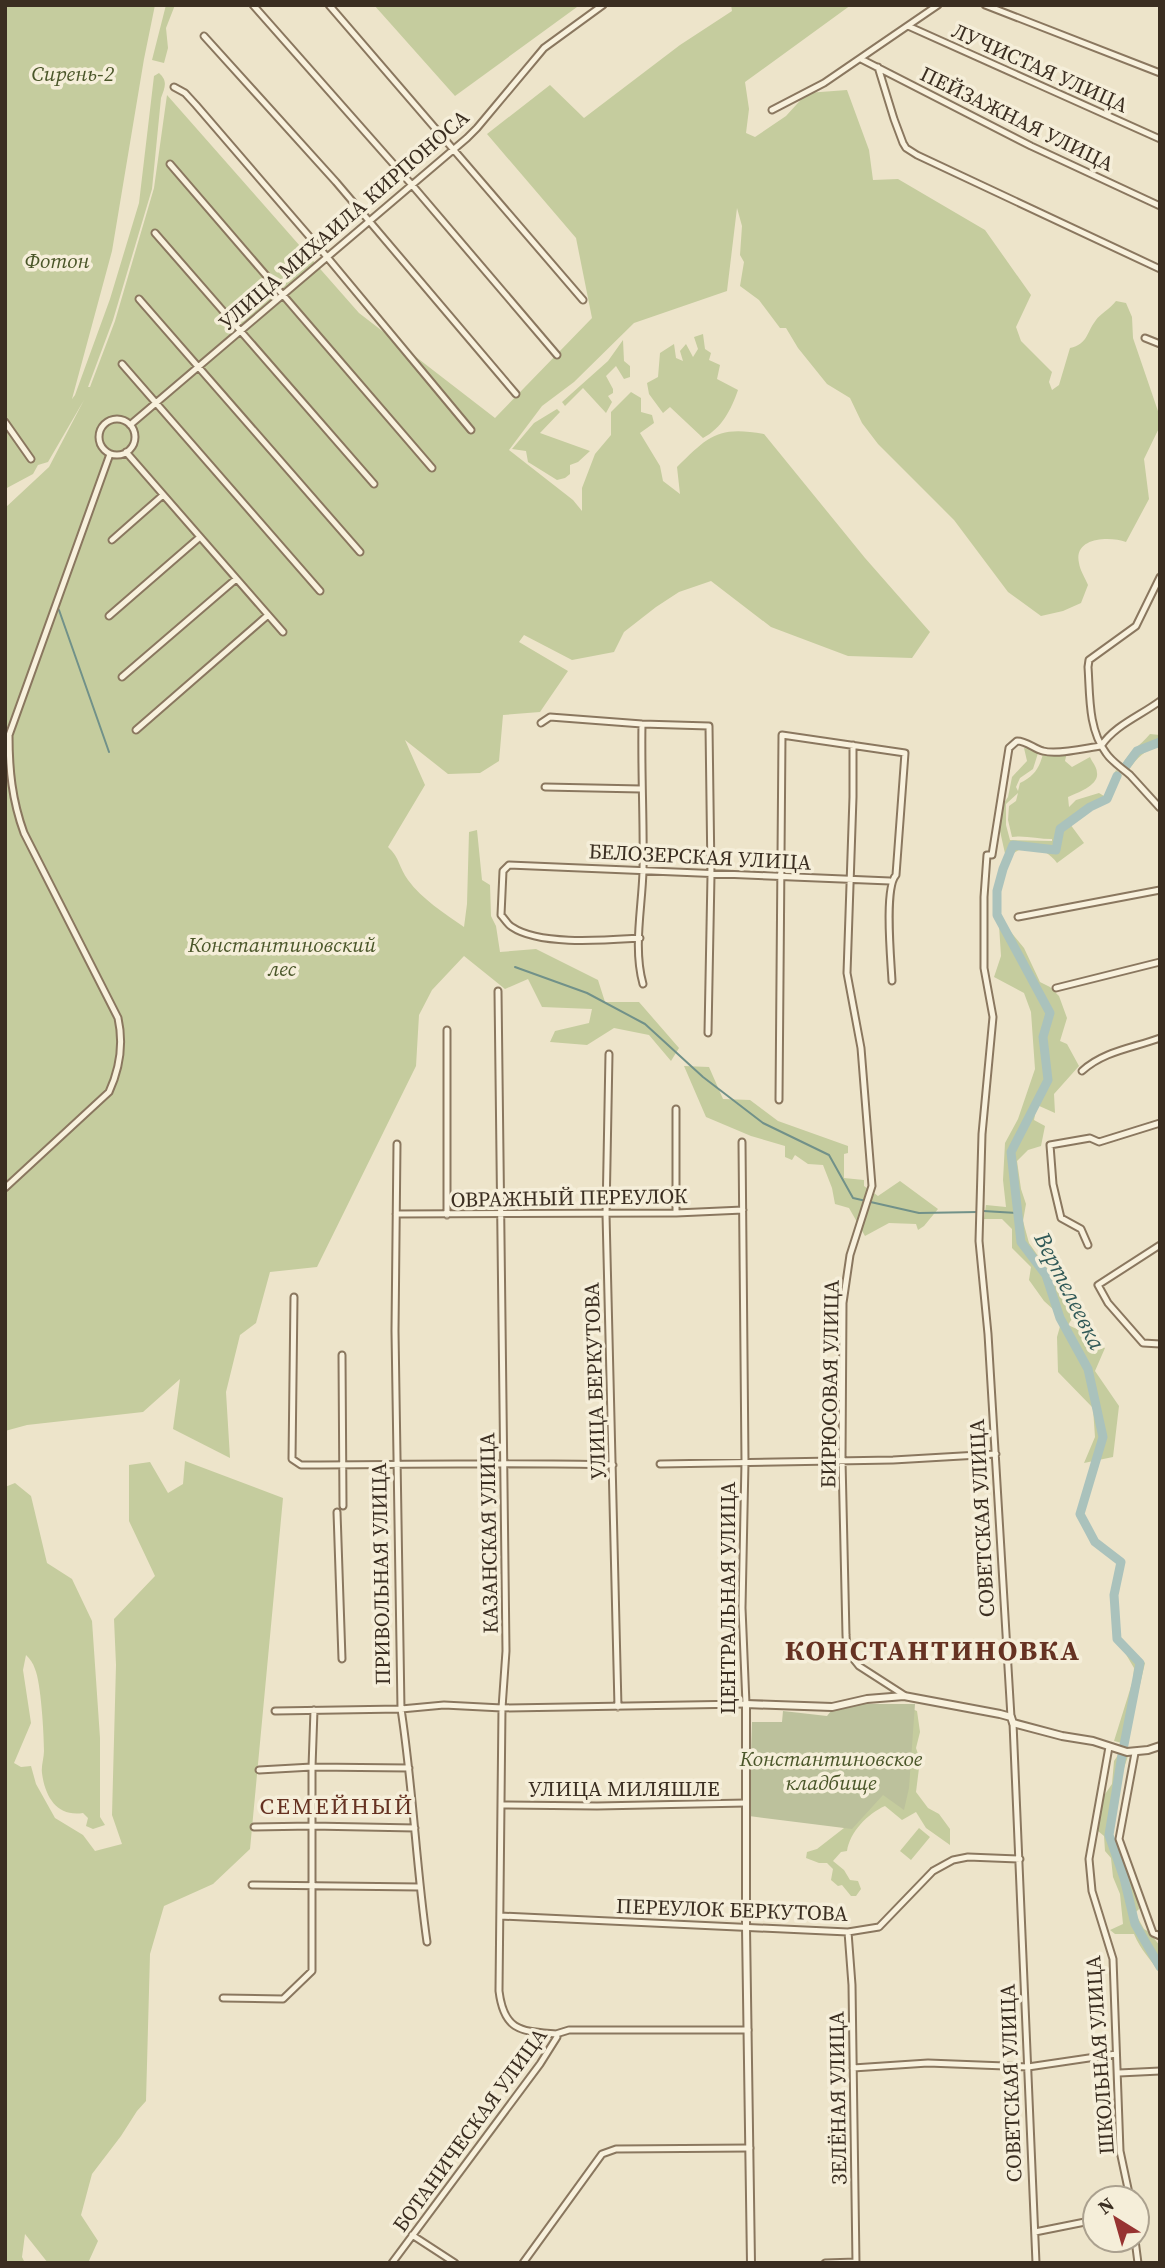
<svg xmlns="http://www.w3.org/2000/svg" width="1165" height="2268" viewBox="0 0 1165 2268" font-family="'Source Serif 4',serif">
<rect width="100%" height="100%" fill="#ede4ca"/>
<path fill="#c5cc9e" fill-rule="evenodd" d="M5 5H155L144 59 112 251 72 399 75 395 110 299 139 203 154 76 159 73C168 81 165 87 161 98L152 189 113 320 88 387H90L115 321 154 188 167 95 359 313 495 418 592 318 576 238 487 134 550 85 584 118 680 45 732 11 731 5H851L745 82 749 109 746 133 755 137 786 116 807 93 847 90 869 150 873 180 898 179 985 230 1031 295 1016 327 1021 341 1052 372 1049 382 1052 390 1059 385 1070 348C1088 344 1086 333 1096 320 1100 314 1110 309 1116 301L1126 303 1132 317 1133 338 1160 417V426L1144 459 1149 499 1126 542C1110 536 1073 537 1079 563 1080 570 1085 578 1088 585L1081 603 1063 611 1041 616 1008 592 954 520 878 444 862 423 850 398 827 384 798 348 786 328H780L759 300 740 286 744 262 740 255 742 226 737 208 727 291 634 323 574 382 542 406 509 450 573 500 582 511V488L595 454 611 435V412L631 392 641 398V412L652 415 654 423 640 433 660 466 663 481 680 494 677 467C709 436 717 426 764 434L865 558 930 632 912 658 848 656 771 627 711 581 679 592 656 607 624 632 614 652 572 660 524 635 519 642 568 671 540 712 503 715 499 761 480 773 448 774 405 740 425 785 388 847C400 858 399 868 408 880 422 899 444 913 464 927L467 904 469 832 477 830 482 880 490 885 491 916 496 926 500 952 536 949 598 980 605 1002H639L679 1048 671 1061 649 1035 614 1028 587 1045 550 1042 555 1031 589 1023 592 1009 542 1007 528 979 505 989 464 956 432 990 419 1015 416 1066 317 1267 270 1272 256 1323 240 1335 226 1392 230 1458 173 1429 180 1379 143 1412 27 1425 5 1431V508L49 467 84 400 48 462 38 465 33 474 5 489Z
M166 5H175L166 28 168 48 164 63 152 60Z
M374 5H576L577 7 455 96Z
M703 334 705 349 711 353 709 360 720 365 717 379 738 390C731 410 722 428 703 438L670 407 663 413 649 394 647 383 658 377 660 353 674 344 676 358 683 361 680 351 686 344 693 357 698 349 694 337Z
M623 340 624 361 630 366V377L624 379 616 366 606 376 613 389V393L608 396 612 402 606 413 583 388 565 406 562 402 608 361Z
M557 409 560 412 540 433 590 451 578 462 570 465V474L565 478 557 480 528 462 526 451 512 449 534 423Z
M1150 734 1160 735V747C1146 748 1135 760 1128 771L1121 767C1129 751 1139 747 1150 734Z
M1024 748 1039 750 1033 769 1020 778 1016 787 1018 791 1020 783C1034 776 1039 769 1043 754L1056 756 1067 752 1065 761 1072 767 1090 757C1092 762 1097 767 1097 773 1099 785 1078 793 1068 797L1069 807 1076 800 1099 793 1104 796 1116 770 1122 775 1108 801 1084 812 1070 824 1084 843 1057 863C1050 853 1034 843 1021 849 1016 851 1011 855 1006 858L998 822 1002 806 1008 797 1012 777 1027 761ZM1018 793 1016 801 1009 806 1008 820 1012 837C1024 835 1038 839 1052 839V841L1010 840 1006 825V804Z
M999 925 1006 926 1024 948 1040 982 1050 987 1059 996 1067 1018 1060 1041 1067 1044 1079 1066 1054 1094 1055 1113 1037 1105 1034 1120 1045 1126 1041 1146 1028 1150 1017 1161 1021 1189 1026 1204 1023 1221 1029 1243 1043 1263 1055 1269 1068 1283 1077 1311 1068 1325 1079 1330 1089 1342 1105 1348 1095 1371 1119 1406 1113 1457 1084 1463 1095 1437 1093 1408 1058 1372 1057 1337 1061 1323 1055 1311 1044 1301 1029 1280 1031 1267 1012 1248V1229L1002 1219H984L986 1205 1006 1207 1003 1180 1005 1143 1018 1119 1035 1069 1031 1012 1024 993 994 977 1001 956Z
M684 1066 709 1067 723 1099 750 1100 778 1121 848 1146V1153L844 1154V1178L864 1180V1186L878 1196 900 1181 938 1209 924 1226 918 1230 916 1224 889 1223 865 1236 849 1208 835 1204 832 1188 823 1165 808 1164 795 1155 792 1160 785 1157V1146L751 1136 706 1117Z
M185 1461 283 1498 250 1849 213 1884 164 1906 150 1954 146 2101 137 2111 121 2136 92 2174 81 2215 98 2241 88 2263H48L25 2234 22 2257 25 2263H5V1487L15 1483 31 1496 47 1563 72 1579 92 1621 100 1738V1817L105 1825 93 1829 86 1826 88 1818 83 1813C57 1817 45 1797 42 1773 41 1766 44 1758 44 1751 44 1734 41 1683 35 1669 33 1663 30 1659 26 1655L23 1670 31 1723 14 1763 21 1767 31 1766 36 1784 55 1818 83 1835 95 1851 122 1844 112 1815 116 1665 114 1619 155 1576 129 1521V1465L150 1462 168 1493 183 1484Z
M1117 1639 1145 1663 1126 1744 1114 1741 1133 1680 1134 1668Z
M902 1705 917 1711 920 1732 916 1748 920 1760 916 1792 928 1808 939 1814 950 1829V1845L926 1828 916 1812 902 1820 885 1806C867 1814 850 1832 847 1851L841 1852 833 1861 844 1870 850 1880 858 1881 861 1889 856 1896H851L842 1885 838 1886 831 1880 833 1869 827 1863H819L806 1858 807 1852 817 1849 844 1828Z
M1118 1755 1128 1756 1122 1774 1118 1805 1112 1831 1113 1840 1121 1856 1138 1899 1139 1909 1135 1913 1144 1929 1149 1932 1160 1946V1974C1151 1959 1141 1951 1134 1934H1115L1110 1930 1123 1924 1120 1894 1113 1877 1111 1858 1105 1851 1104 1836 1098 1831 1103 1797 1112 1784 1114 1761Z
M919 1828 930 1837 911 1860 900 1851Z"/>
<path fill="#bcc19c" d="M862 1704H915L909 1788 904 1810 883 1795 852 1829 749 1816 752 1722H782L783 1711 827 1716 831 1711Z"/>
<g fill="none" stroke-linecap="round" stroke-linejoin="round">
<path stroke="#719189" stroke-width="2" d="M59 610 109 752
M515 967 587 993 645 1024 703 1077 763 1123 829 1155 853 1198 919 1213 978 1212
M983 1211 1017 1213"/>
<path stroke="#aac2bc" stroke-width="9" d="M1126 766 1137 751 1160 742
M1117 776 1107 799 1090 807 1060 829 1056 850 1013 845 1003 869 997 891V915L1050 1013 1043 1037 1048 1080 1011 1152 1021 1242 1046 1275 1060 1318 1088 1369 1103 1437 1080 1514 1095 1542 1121 1562 1114 1595 1117 1639 1140 1663 1122 1755 1109 1835 1124 1878 1135 1924 1160 1967"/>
<g stroke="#8a775f" stroke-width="9">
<path id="minor" d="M253 5 412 185 557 355
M329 5 583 300
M985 5 1160 73
M908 26 1160 139
M204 36 336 182 516 394
M861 59 1031 146 1160 206
M878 67 894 119 903 143 906 148 917 155 1160 269
M174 87 185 93 196 105 327 257 471 430
M772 110 824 83 938 5
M170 164 432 468
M155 233 374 484
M139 299 360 552
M1145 338 1160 344
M122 364 320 591
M99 437a18 18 0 1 1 36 0a18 18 0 1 1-36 0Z
M5 422 31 459
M130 425 467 138 477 128 544 48 603 5
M126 452 283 632
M112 540 163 495
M1160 577 1136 626 1089 660 1088 667C1090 695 1088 729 1106 753 1112 762 1122 768 1130 775 1140 786 1150 797 1160 808
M109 616 200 537
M122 677 236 579
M541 723 550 717 642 724 709 726 711 875 708 1033
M642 724C641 773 644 822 643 871 642 908 633 948 643 984
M136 730 268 615
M8 738 110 454
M853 745V797L847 973 861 1048 872 1186 850 1255 843 1303 842 1460 846 1635 847 1651 859 1666 904 1695
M545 787 641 789
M1018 917 1160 890
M640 938C607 940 540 946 512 927 508 925 504 918 501 915L503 871 509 865 890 881
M1056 988 1160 962
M498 991 506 1651 502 1708 499 1991C504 2032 522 2031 556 2034
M447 1030V1215
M609 1054 606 1214 618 1707
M1082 1071C1104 1051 1133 1048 1160 1038
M779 1100 782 735 905 753 896 875C884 888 891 960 892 981
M397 1144 395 1331 401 1709 444 1705 502 1708 746 1704 742 1608 745 1462 742 1142
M5 1188 109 1092C120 1068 124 1045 118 1018L24 833C12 800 9 770 9 735
M676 1213V1109
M396 1214 676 1213 743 1210
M1088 1245 1081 1229 1061 1218 1053 1184 1050 1145 1090 1138 1099 1142 1160 1123
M1160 1245 1098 1285 1108 1303 1143 1343 1160 1344
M294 1297 292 1459 301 1465C405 1465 509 1462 613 1465
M342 1355 343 1506
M660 1464 893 1460 996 1454
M337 1512 342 1659
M275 1711 401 1709C413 1787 416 1865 427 1942
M1011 1717 988 1334 979 1241 982 1134 993 1017 984 968V897L987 855H992L1009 748 1017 741C1027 741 1034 749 1043 751 1058 755 1086 748 1101 746 1115 725 1140 716 1160 701
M1013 1723 1036 2263
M1109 1747 1089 1859 1092 1891 1113 1959 1120 2151 1130 2198
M1135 1753 1119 1839 1153 1933 1160 1936
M259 1770 312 1767 409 1768
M502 1805 597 1806 746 1803
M254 1827 312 1826 415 1828
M252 1885 419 1887
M500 1916 848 1932 879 1927 933 1871 953 1860 968 1857 1020 1859
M848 1932 852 1985 856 2263
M223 1998 283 1999 312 1971V1767L314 1710
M853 2068 928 2063 1028 2067 1116 2054
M1119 2073 1160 2071
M1035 2232 1095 2220
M412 2235 455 2263
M1135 2240 1138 2263
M392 2263 540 2064 557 2037 556 2034 569 2030H748
M523 2263 602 2154 616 2149 750 2148
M825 2263 856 2262"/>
</g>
<g stroke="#8a775f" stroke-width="10">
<path id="tertiary" d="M751 2263 746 1928V1704L832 1707 867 1699 904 1696 1000 1714 1011 1717 1013 1723 1062 1736 1093 1741 1127 1752 1148 1750 1160 1746"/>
</g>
<use href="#minor" stroke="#f8f1dd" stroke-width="5"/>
<use href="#tertiary" stroke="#f8f1dd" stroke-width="6"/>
</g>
<g text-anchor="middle" stroke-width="7" stroke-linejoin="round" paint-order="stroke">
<g font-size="21" fill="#3b2e21" stroke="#f5eed9">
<text transform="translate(1040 68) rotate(24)" y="7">ЛУЧИСТАЯ УЛИЦА</text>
<text transform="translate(1017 119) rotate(26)" y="7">ПЕЙЗАЖНАЯ УЛИЦА</text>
<text transform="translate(344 220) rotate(-41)" y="7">УЛИЦА МИХАИЛА КИРПОНОСА</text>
<text transform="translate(700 857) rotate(3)" y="7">БЕЛОЗЕРСКАЯ УЛИЦА</text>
<text transform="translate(569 1198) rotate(-1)" y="7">ОВРАЖНЫЙ ПЕРЕУЛОК</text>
<text transform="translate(595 1381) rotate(-92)" y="7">УЛИЦА БЕРКУТОВА</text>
<text transform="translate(830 1384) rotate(-89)" y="7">БИРЮСОВАЯ УЛИЦА</text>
<text transform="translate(982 1518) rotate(-93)" y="7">СОВЕТСКАЯ УЛИЦА</text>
<text transform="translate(489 1533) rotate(-91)" y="7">КАЗАНСКАЯ УЛИЦА</text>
<text transform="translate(381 1574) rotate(-91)" y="7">ПРИВОЛЬНАЯ УЛИЦА</text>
<text transform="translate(728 1598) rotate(-90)" y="7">ЦЕНТРАЛЬНАЯ УЛИЦА</text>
<text x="624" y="1796">УЛИЦА МИЛЯШЛЕ</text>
<text transform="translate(732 1910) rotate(2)" y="7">ПЕРЕУЛОК БЕРКУТОВА</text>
<text transform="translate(1100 2055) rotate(-94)" y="7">ШКОЛЬНАЯ УЛИЦА</text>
<text transform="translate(1011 2083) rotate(-92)" y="7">СОВЕТСКАЯ УЛИЦА</text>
<text transform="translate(838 2098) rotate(-91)" y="7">ЗЕЛЁНАЯ УЛИЦА</text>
<text transform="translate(470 2130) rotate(-54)" y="7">БОТАНИЧЕСКАЯ УЛИЦА</text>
</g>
<g font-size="21" font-style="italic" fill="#4a5629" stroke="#f5eed9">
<text x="73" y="81">Сирень-2</text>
<text x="57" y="268">Фотон</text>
<text x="282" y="952">Константиновский<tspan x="282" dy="24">лес</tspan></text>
<text x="831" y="1766">Константиновское<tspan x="831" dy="24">кладбище</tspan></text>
</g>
<g font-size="23" font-style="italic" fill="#315a58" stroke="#f5eed9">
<text transform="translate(1070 1291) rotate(63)" y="8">Вертелеевка</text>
</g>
<g font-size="23" letter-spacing="2" fill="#663222" stroke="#f5eed9">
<text x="337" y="1814">СЕМЕЙНЫЙ</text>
</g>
<g font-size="28" font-weight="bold" letter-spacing="2" fill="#663222" stroke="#f5eed9">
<text x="933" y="1660">КОНСТАНТИНОВКА</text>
</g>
</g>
<rect width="1165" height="2268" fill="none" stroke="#3b2e21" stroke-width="14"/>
<g transform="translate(1116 2219) rotate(323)"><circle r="33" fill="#f5eed9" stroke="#aba18f" stroke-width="2"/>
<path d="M0-5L12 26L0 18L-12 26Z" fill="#973331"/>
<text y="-10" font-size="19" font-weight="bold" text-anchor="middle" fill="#3b2e21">N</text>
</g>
</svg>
